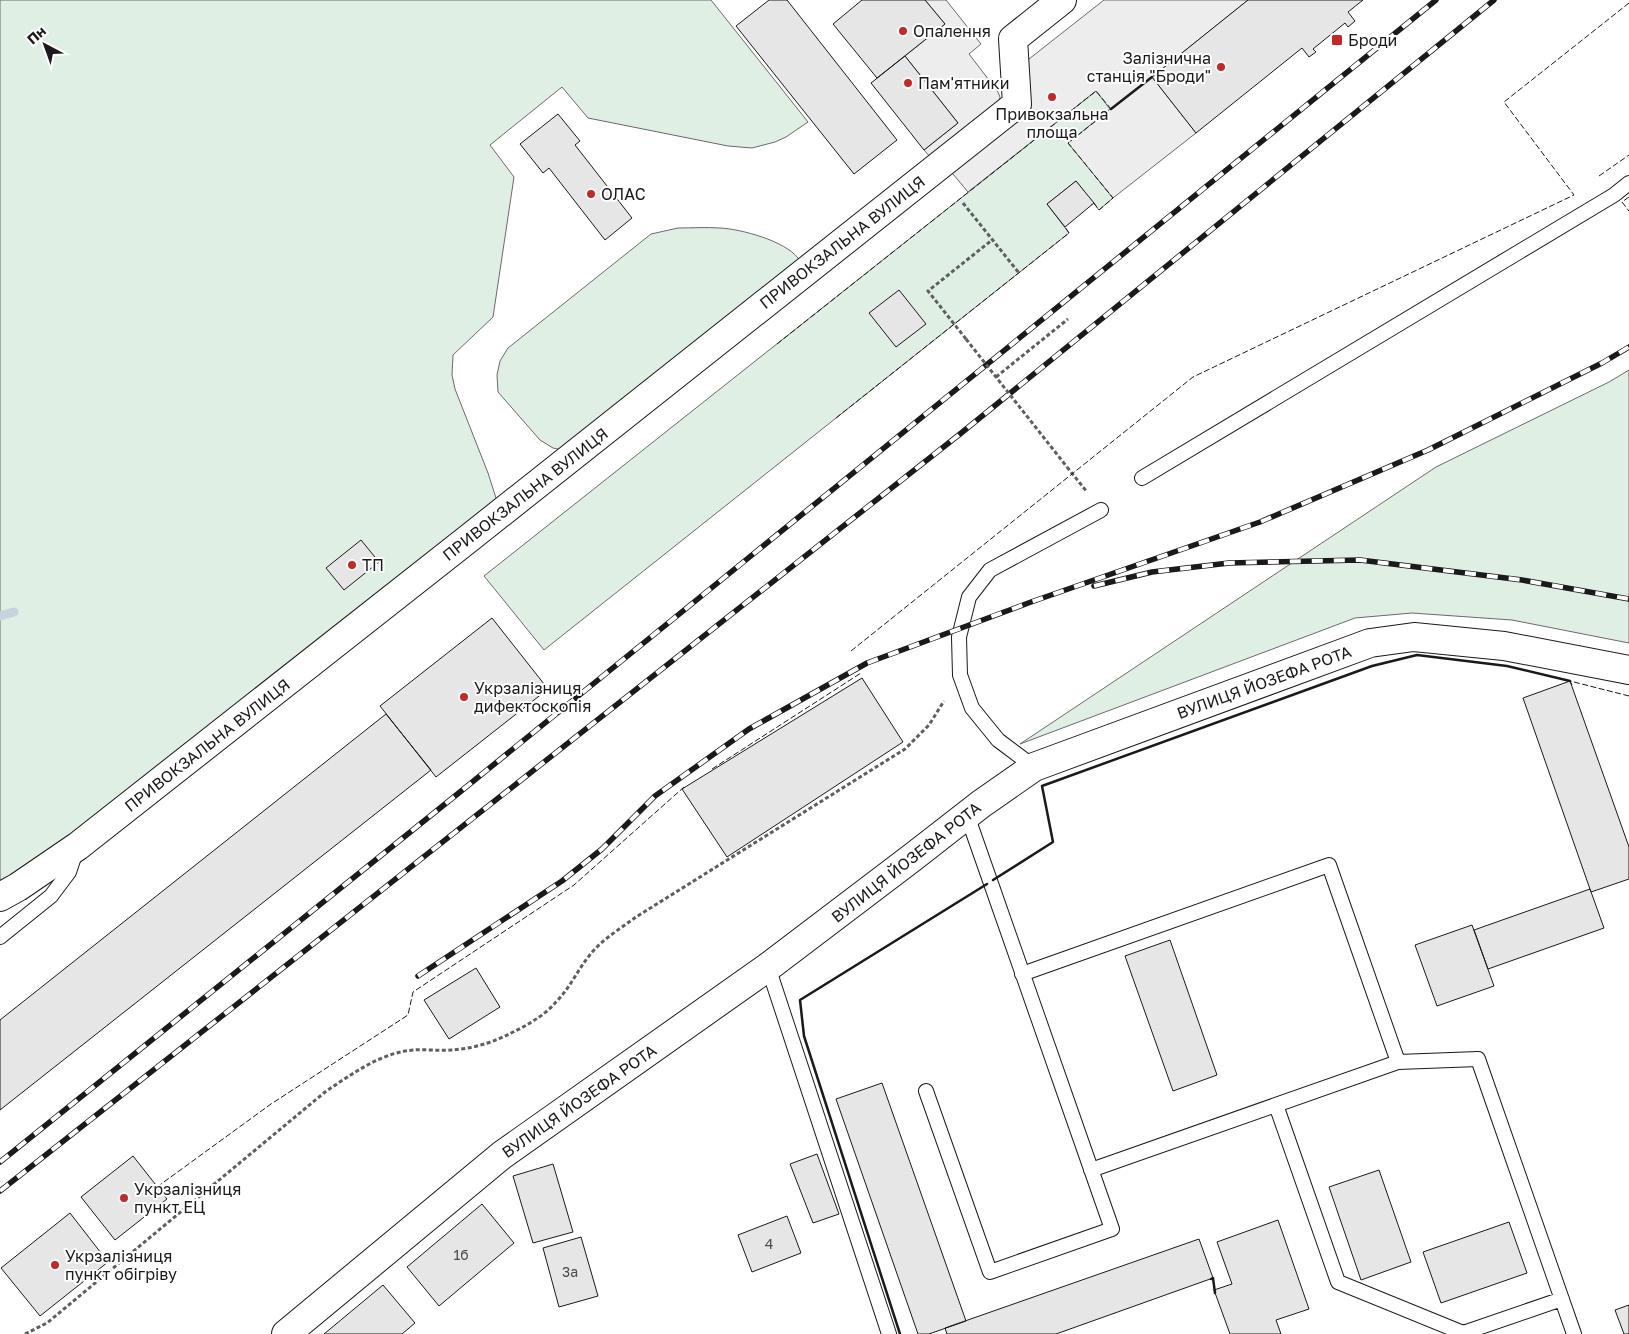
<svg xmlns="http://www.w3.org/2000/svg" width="1629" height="1334" viewBox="0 0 1629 1334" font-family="'Golos Text',sans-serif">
<rect width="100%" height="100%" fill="#fff"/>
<path fill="#e0efe3" stroke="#6a6a6a" d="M0 0H711L808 122 786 137 775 142 752 148 728 146 588 118 562 87 490 145 514 177 493 317 453 355 452 375 455 389 488 473 497 501 118 800 0 887Z
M1096 91 1111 109 1069 143 1113 198 1099 210 1076 181 1047 204 1069 233 544 650 484 576Z
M678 228C692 228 706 227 720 228 741 229 785 241 798 258 801 262 803 268 805 272L567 451 553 448 540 440 498 392 497 375 500 361 508 348 651 234Z
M1629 370V643L1512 620 1412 613 1355 618 1020 744 1436 467 1609 382Z"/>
<path fill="#ededed" stroke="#6a6a6a" d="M925 0H946L981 44 969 54 998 92 1000 97 999 102 931 158 924 150 958 123 905 56 945 24Z
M1104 0H1248L1152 77 1196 133 1113 198 1068 143 1110 109 1096 91 968 192 943 162 1017 104 1015 70Z"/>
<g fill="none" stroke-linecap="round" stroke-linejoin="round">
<path stroke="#c6d2dc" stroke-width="9" d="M0 616 14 612"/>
</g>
<path fill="#e6e6e6" stroke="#1a1a1a" d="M769 0H787L897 140 854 174 736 26Z
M862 0H925L945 24 877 78 833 24Z
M1248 0H1363L1348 12 1355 21 1348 27 1345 23 1313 49 1316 52 1309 57 1302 48 1196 133 1152 77Z
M905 56 958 123 924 150 871 83Z
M558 114 580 141 575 145 632 218 605 240 549 168 543 173 520 144Z
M1076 181 1094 203 1065 227 1047 204Z
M899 290 926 324 896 347 869 313Z
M361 540 379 562 344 590 326 568Z
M492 618 548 689 436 777 380 706Z
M862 678 903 742 727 857 682 789Z
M1570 681 1629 847V879L1591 892 1523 698Z
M386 714 431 770 0 1110V1020Z
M1590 889 1604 928 1488 969 1474 930Z
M1472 925 1494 986 1437 1006 1415 945Z
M1170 940 1217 1075 1173 1091 1125 956Z
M476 968 500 1007 449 1039 424 1000Z
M882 1083 966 1321 929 1334H918L836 1099Z
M817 1154 839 1214 813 1223 790 1164Z
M133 1156 167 1199 115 1240 81 1197Z
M553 1164 573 1232 533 1243 513 1176Z
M1379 1170 1411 1262 1361 1280 1329 1187Z
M482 1204 514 1243 439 1306 407 1267Z
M70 1213 108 1262 40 1316 1 1268Z
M787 1216 801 1253 752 1272 738 1235Z
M1278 1220 1309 1309 1276 1320 1281 1334H1230L1214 1290 1232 1284 1217 1242Z
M1509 1222 1527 1273 1441 1303 1423 1252Z
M581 1237 598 1296 559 1307 543 1248Z
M1199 1239 1213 1278 1056 1334H947L945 1328Z
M383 1285 415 1323 402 1334H324Z
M1629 1305V1334H1624L1615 1310Z"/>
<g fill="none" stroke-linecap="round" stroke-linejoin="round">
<g stroke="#1a1a1a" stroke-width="16">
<path id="lane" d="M1142 478 1614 195 1629 183
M1034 767 998 740 972 708 960 675 959 637 969 597 990 570 1101 510
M0 937 51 896 69 872 76 851
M768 967 889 1334
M1022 974 1329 865 1398 1062 1091 1170
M1398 1062 1478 1059 1574 1334
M926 1091 990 1272 1112 1229 967 815
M1276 1105 1338 1282 1463 1333 1562 1299"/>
</g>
<g stroke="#1a1a1a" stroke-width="30">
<path id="street" d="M0 897 18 887 78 846 468 539 1017 104 1013 39 1062 0
M286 1334 502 1155 768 967 913 857 981 804 1034 767 1370 643 1414 637 1504 646 1629 670"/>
</g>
<path stroke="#5f5f5f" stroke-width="3" stroke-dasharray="4 2.5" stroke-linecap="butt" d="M963 203 1019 273
M966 339 928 291 992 240
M996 377 1068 319
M1067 467 1087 492
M25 1334 47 1323 325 1092C352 1074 380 1053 413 1050 425 1049 438 1051 451 1050 470 1049 492 1043 509 1034 526 1026 544 1016 556 1002 570 988 577 971 589 956 601 940 620 929 636 917L905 749 929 725 944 701"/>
<use href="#lane" stroke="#fff" stroke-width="14"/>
<use href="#street" stroke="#fff" stroke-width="28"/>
<g stroke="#1a1a1a" stroke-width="5.5">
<path id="rail" d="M1094 586 1152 572 1229 563 1360 560 1522 580 1629 599
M418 976 562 881 602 849 655 796 749 729 867 663 1031 602 1260 522 1428 450 1602 363 1629 347
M0 1162 455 796 1436 0
M0 1191 960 434 1494 0"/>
</g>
<use href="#rail" stroke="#fff" stroke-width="4" stroke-dasharray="11" stroke-linecap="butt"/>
<path stroke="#5f5f5f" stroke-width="3" stroke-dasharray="4 2.5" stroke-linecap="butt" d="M966 339 1067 467"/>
<path stroke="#1a1a1a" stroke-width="1" stroke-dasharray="6 2.5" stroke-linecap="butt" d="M1599 176 1629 155
M1629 197 1622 202 1629 211
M777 344 1096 91 1111 109 1068 143 1113 198 1099 210 1094 203 1091 205
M836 418 1069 233 1065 227 1066 226
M851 651 1193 377 1574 195 1504 102 1629 3
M1572 685 1570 681 1629 696
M712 769 861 673
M157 1187 271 1104 408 1015 413 992 574 885 684 787"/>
<path stroke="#1a1a1a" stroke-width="2.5" d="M1111 109 1152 77
M993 880 1053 842 1042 786 1372 666 1417 655 1507 666 1570 681
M1211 1279 1213 1278 1215 1293
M900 1334 804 1036 800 1000 987 884"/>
</g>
<g fill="#c62828" stroke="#fff" stroke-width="2">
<circle cx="903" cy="31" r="5"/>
<rect x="1331" y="34" width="12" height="12" rx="2.5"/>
<circle cx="1221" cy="67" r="5"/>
<circle cx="908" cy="83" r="5"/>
<circle cx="1052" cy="97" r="5"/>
<circle cx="591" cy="194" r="5"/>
<circle cx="352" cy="565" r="5"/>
<circle cx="464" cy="697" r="5"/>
<circle cx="124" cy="1198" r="5"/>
<circle cx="55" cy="1265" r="5"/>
</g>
<g text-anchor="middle" stroke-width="4" stroke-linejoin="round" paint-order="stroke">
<g font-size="14" fill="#4d4d4d">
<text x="769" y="1249">4</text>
<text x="461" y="1260">1б</text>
<text x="570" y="1277">3а</text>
</g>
<g font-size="16" fill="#1a1a1a" stroke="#fff" text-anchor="start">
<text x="913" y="37">Опалення</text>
<text x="1348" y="46">Броди</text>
<text x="1211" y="64" text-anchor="end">Залізнична<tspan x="1211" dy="18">станція "Броди"</tspan></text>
<text x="918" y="89">Пам'ятники</text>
<text x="1052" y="120" text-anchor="middle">Привокзальна<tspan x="1052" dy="18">площа</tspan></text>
<text x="601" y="200">ОЛАС</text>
<text x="362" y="571">ТП</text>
<text x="474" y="694">Укрзалізниця<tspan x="474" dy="18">дифектоскопія</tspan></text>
<text x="134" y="1195">Укрзалізниця<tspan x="134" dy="18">пункт ЕЦ</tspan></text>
<text x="65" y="1262">Укрзалізниця<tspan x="65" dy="18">пункт обігріву</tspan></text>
</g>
<g font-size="16" fill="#1a1a1a" stroke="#fff">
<text transform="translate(842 242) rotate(-38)" y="6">ПРИВОКЗАЛЬНА ВУЛИЦЯ</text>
<text transform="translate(525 494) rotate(-38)" y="6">ПРИВОКЗАЛЬНА ВУЛИЦЯ</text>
<text transform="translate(1264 682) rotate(-20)" y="6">ВУЛИЦЯ ЙОЗЕФА РОТА</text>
<text transform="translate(207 745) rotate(-38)" y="6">ПРИВОКЗАЛЬНА ВУЛИЦЯ</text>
<text transform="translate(906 862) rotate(-38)" y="6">ВУЛИЦЯ ЙОЗЕФА РОТА</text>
<text transform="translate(579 1101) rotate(-35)" y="6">ВУЛИЦЯ ЙОЗЕФА РОТА</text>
</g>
</g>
<g transform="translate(45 45) rotate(319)" stroke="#ffffff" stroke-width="4" paint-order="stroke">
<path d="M0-4L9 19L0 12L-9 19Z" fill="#1a1a1a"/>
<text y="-8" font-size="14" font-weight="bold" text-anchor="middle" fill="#1a1a1a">Пн</text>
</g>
</svg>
